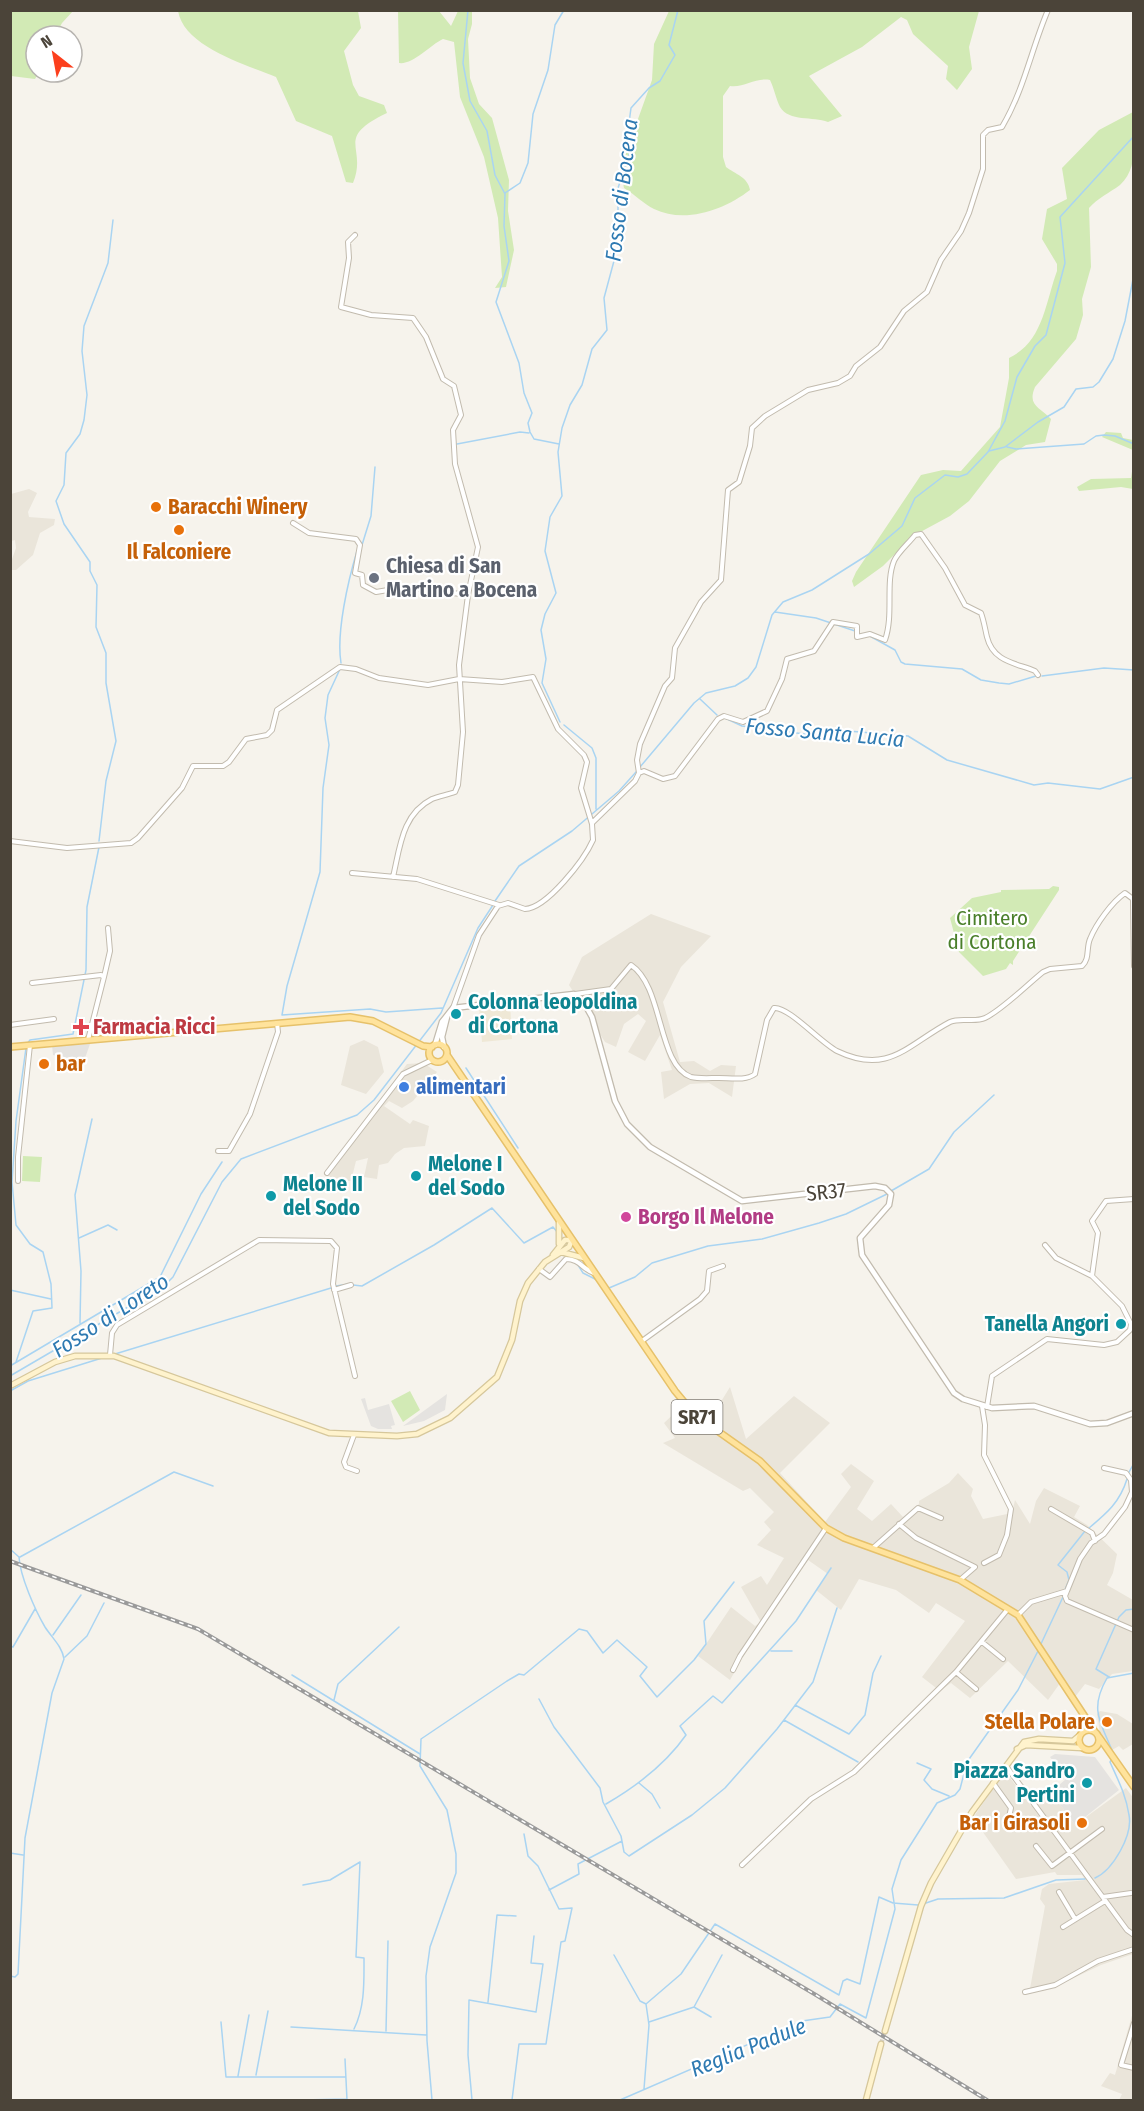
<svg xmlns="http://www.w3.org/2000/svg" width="1144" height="2111" viewBox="0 0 1144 2111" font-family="'Fira Sans Condensed',sans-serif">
<rect width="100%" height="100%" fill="#f6f3ec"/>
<path fill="#eae5da" d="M29 489 37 493 28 512 29 517 55 519 54 525 40 533 33 555 16 570H12L11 562 16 548 15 540 11 541V494Z
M651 914 711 936 681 967 663 1002 680 1062 694 1061 710 1071 721 1065 736 1066 732 1097 709 1083 690 1084 664 1099 661 1072 672 1070 660 1035 645 1061 628 1052 646 1021 638 1014 624 1024 616 1047 605 1042 569 985 582 957Z
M364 1040 378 1047 384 1072 366 1094 341 1085 350 1046Z
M423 1063 437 1072 413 1101 402 1108 389 1101 384 1106 410 1124 413 1120 429 1126 425 1146 404 1148 395 1154 388 1163 379 1165 377 1179 364 1177 368 1158 356 1161 351 1181H339L328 1176 326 1173 407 1064Z
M730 1387 746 1439 794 1396 830 1423 780 1473 825 1522 851 1487 841 1474 851 1464 874 1481 857 1509 872 1521 891 1504 903 1517 919 1504V1501L949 1483 958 1473 973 1489 971 1496 983 1519 1012 1513 1015 1500 1030 1524 1036 1501 1044 1488 1080 1506 1074 1517 1087 1525 1117 1554 1113 1573 1107 1585 1133 1600V1671L1112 1674 1099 1689 1085 1684 1075 1697 1063 1679 1048 1700 1008 1661 970 1698 951 1683 940 1691 922 1677 965 1621 936 1603 929 1613 896 1590 859 1579 841 1610 816 1590 828 1574 808 1560 747 1650 730 1680 698 1656 731 1607 755 1626 761 1622 741 1587 761 1576 767 1585 784 1558 757 1545 771 1530 764 1522 774 1512 750 1488 743 1491 663 1443 675 1438 664 1423 680 1408 704 1429Z
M1100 1711 1117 1714 1133 1724V1744L1123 1750 1119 1746 1112 1750 1100 1733 1097 1714Z
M1005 1771 1031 1806 1051 1792 1075 1825 1126 1788 1134 1799 1133 1954 1101 1965 1059 1985 1029 1994 1045 1906 1040 1899 1042 1889 1049 1884 1085 1880 1082 1875H1057L1055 1872 1016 1879 973 1818Z
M1133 2012V2100H1119L1122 2094 1101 2086 1110 2073 1115 2075Z"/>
<path fill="#efe8d6" d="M510 1003 512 1039 482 1042 479 1006Z"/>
<path fill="#d2eab5" d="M11 10 73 11 62 23 55 36H36V72H39L35 79 11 76Z
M178 11H358L361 28 344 51 353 85 359 96 384 105 387 113C333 139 368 146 353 183L346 182 332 136 296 121 276 77C247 65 184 47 178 11Z
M398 11H439L451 26 458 11H472V24L468 39 470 78 479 104 492 118 509 180 508 211 514 250 506 287 495 288 502 277 498 218 484 157 460 97 454 42 443 39C430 45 413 65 399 63Z
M669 11V10L979 11 969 47 972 69 957 90 946 79 948 66 913 34 907 20 901 17 862 47 809 76 842 116 828 122C813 116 789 122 780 107 776 99 774 88 770 80 756 77 744 88 730 86L723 96V157L726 167C735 174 748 177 750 190 724 210 685 224 654 209 644 204 634 194 624 188L622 178 624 158 652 80 654 44Z
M1133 112C1133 136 1140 167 1120 185 1109 193 1098 198 1089 208L1091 267 1082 299 1083 315 1076 339 1035 387C1027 406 1040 407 1051 419L1045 442 1026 445 1000 461 969 501 950 516 913 536 883 566 854 587 852 581 856 572 921 475 943 470 961 471 1000 427 1009 378V358C1043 342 1045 304 1057 271V264L1042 239 1047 209 1067 199 1062 168 1099 130Z
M1106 432 1121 433 1123 438 1133 440V450L1102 437Z
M1133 465V489L1121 487 1079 491 1077 487 1091 479 1131 478Z
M1053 886 1059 887V890L1013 961V965L1010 963 1006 969 983 976 959 952 950 918 972 898 1001 892V890L1049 889Z
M23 1156 42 1157 40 1182 22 1181Z
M410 1391 420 1410 403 1422 391 1401Z"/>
<path fill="#e5e3e0" d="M90 1044 84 1061 53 1055 52 1045Z
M447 1394 445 1410 424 1421 403 1426Z
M365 1398 368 1410 389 1404 395 1425 391 1426 392 1429H378L371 1426 361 1399Z
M1055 1754 1095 1757 1119 1790 1075 1825 1051 1792 1066 1779 1050 1757Z"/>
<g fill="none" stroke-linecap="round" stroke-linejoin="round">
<path stroke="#a9d4f2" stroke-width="1.5" d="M468 10 463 63 470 101 487 131 495 175 505 194 504 226 509 261 496 302 519 363 524 393 532 413 528 423 530 432 534 439 559 444
M505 193 520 183 528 163 533 114 548 70 555 25 564 10
M457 444 520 432 529 433
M1007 447 1016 449 1084 444 1096 436 1104 435 1115 436 1134 444
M989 451 1005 447 1038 422 1064 407 1076 389 1093 387 1099 382 1113 359 1125 321 1134 274
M362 545 371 516 375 467
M775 612 816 618 855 631
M868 635 895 650 901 662 905 664 962 669 981 680 999 683 1009 684 1036 676
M341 663C336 633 348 581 357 551
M340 669 328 695 325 718 329 745 323 788 320 872 287 986 282 1015 370 1009 386 1012 442 1008
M1042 676 1104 668 1134 670
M700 699 717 715
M725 718 742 726 812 735 836 730 908 736 947 760 1034 785 1048 783 1100 789 1134 777
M560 722 542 683 546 659 541 630 545 614 556 593 545 551 550 517 562 496 558 452 562 428 570 405 582 385 592 349 607 330 604 298 618 246V188L630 152 632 142 628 130 631 108 649 88 660 81 675 55 669 45 678 10
M564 725 592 748 596 758V809
M640 767 694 703 706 693 735 686 748 678 756 667 772 615 783 602 812 590 869 554 902 526 915 498 945 475 958 477 967 474 988 452 1005 421 1017 377 1035 346 1046 335 1065 263 1060 217 1134 136
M99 841 106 781 116 741 106 683V653L96 627 97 585 90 571V562L64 524 56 501 64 485 66 453 80 434 84 420 87 395 82 351 84 326 108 263 113 220
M495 901 519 866 572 831 619 791 636 772
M27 1044 30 1040 73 1034 86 970 87 907 99 847
M466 1068 518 1148
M891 1191 929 1169 954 1132 994 1095
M79 1238 108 1225 117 1230
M578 1265 583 1273 597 1280
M353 1285 362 1286 434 1245 492 1208 524 1243 553 1227 558 1233
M336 1286 349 1284
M609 1288 635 1277 652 1263 708 1246 762 1239 819 1223 846 1214 887 1194
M10 1290 51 1299
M80 1323 81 1271 75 1195 92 1119
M115 1354 331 1288
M16 1362 33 1311 52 1308 51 1284 43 1252 30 1244 16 1225 12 1182 16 1121 26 1048
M10 1366 160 1277 201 1194 222 1162
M10 1376 164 1286 173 1277 222 1182 241 1159 357 1115 374 1100 441 1013 478 928 493 905
M10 1391 28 1381 102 1358
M1128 1474 1134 1463
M1089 1528C1107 1513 1120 1502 1127 1479
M10 1549 19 1557C20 1576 35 1610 45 1627 52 1638 62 1646 64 1659L52 1693 25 1838 18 1974 15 1977 10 1976
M20 1557 174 1472 213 1486
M1064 1592 1069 1580 1067 1572 1058 1565 1085 1531
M53 1635 81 1595
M10 1646 13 1647 35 1609
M1040 1646 1063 1597
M771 1651H792
M65 1657 87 1636 104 1603
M292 1675 420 1754
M1109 1677 1096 1669 1119 1617 1126 1610 1134 1609
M539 1699 554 1727 600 1788 603 1802 621 1836 624 1852 629 1856 692 1815 725 1788 777 1729 813 1682 837 1608
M334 1700 338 1684 399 1627
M795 1705 849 1734 865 1715 873 1673 881 1656
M784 1720 858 1762
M1114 1755C1102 1724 1088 1711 1107 1678L1134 1673
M917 1763 931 1769 924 1780 932 1789 949 1796
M639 1783 652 1794 660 1808
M606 1804C637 1786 665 1765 686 1735L680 1726 713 1696 722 1703 796 1621 831 1568
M10 1853 23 1855
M1095 1878C1113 1870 1133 1835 1129 1815 1126 1795 1118 1780 1110 1762L1112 1758
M303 1885 330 1880 360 1862 356 1957 364 1958C364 1982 365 2007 354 2029
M549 1890 579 1874 578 1864 622 1841
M923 1904 938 1899 1004 1898 1056 1880 1085 1879
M614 1955 640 2001 646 2004 649 2025 644 2089
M488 2002 497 1915 516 1916
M646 2004 681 1974 715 1924 839 1995 843 1981 847 1979 860 1984 879 1897 893 1903 918 1905
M694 2007 711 2017
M221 2022 226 2077H345
M649 2022 694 2007 722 1955
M291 2027 426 2035
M386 2031 388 1941
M345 2059 347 2100
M256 2075 268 2011
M238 2076 249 2015
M302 2100 347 2099
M432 2100 427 2041 426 1976 430 1947 456 1873V1854L447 1810 420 1766 421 1739 507 1681 519 1674 524 1675 579 1629 587 1631 603 1653 617 1640 647 1667 640 1676 657 1697 694 1660 706 1644 704 1621 734 1582
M472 2100 468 2055 469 2000 536 2012 543 1964 531 1963 534 1936
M512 2100 519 2044H546L561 1942 565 1941 572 1908 559 1909 538 1866 528 1856 524 1834
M620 2100 802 2021 830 2017 840 2004 866 2018 895 1909 892 1889 901 1860 937 1803 955 1795 960 1789 967 1762 1018 1690 1038 1651"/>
<path stroke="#d4d0c8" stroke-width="4.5" stroke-dasharray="4.5 2" stroke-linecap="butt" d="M881 2044 885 2031"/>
<g stroke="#c2bbae" stroke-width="6">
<path id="minor" d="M355 235 348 242 349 258 341 307 371 315 413 318 426 337 443 379 454 386 461 415 453 430 455 464 478 547 468 595 459 665 463 732 458 785 455 792C447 795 439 796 432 799 402 814 400 847 393 877
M293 523 309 533 356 539 360 545 355 573 362 575 363 585 376 592 406 587 468 595
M639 773 644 771 663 779 675 776 718 719 724 716 743 722 767 711 782 679 787 659 814 651 833 622 857 626V637L870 634 885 640C894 615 885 583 894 561 898 552 909 543 915 535L921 534 945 568 965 605 981 613C984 621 985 629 987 637 993 662 1016 663 1035 671L1038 675
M592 823 635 781 639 773 637 760 640 744 665 686 672 678 675 648 701 602 721 580 728 490 739 482 750 446 752 428 765 416 808 390 838 383 850 376 856 366 880 347 904 311 927 292 941 260 961 231 969 213 983 169V135L988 130 1002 127C1024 90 1031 50 1048 10
M10 841 67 848 131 843 138 838 182 788 193 766H223L229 762 246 739 267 735 272 730 277 710 340 667 356 669 379 678 428 685 459 679 502 682 533 677 558 729 584 755 587 762 581 788 592 824 593 840C584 860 547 908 525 909L508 903 498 906 479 935 453 1008
M352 873 417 879 499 905
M104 977 110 951 108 928
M32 983 101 975 104 977 88 1040
M575 994 611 989 631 965C664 987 657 1065 691 1077 699 1079 710 1078 719 1078 730 1078 746 1081 755 1074L767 1020 774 1008C788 1006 821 1043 837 1051 889 1076 908 1044 950 1022 961 1017 974 1023 985 1018 1002 1010 1028 984 1043 972L1050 969 1082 966C1090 959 1086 948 1090 939 1096 924 1112 902 1125 893L1133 899 1134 966
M10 1025 54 1019
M218 1151H229L250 1114 278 1032 277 1023
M327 1173 403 1074 432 1060
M18 1181V1157L30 1045
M539 1269 550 1277 566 1259C580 1259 583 1270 594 1273
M1092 1276 1098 1233 1092 1221 1106 1201 1134 1199
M334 1290 351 1285
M642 1341 700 1299 707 1291 709 1271 723 1266
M110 1355 112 1333 117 1325 259 1240 331 1241 337 1248 333 1284 355 1376
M982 1406 985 1425 984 1455 1011 1509 1007 1535 999 1555 984 1563
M987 1407 992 1376 1047 1339 1104 1345 1117 1342 1130 1330 1131 1324 1122 1306 1092 1276 1056 1258 1045 1245
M354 1435 344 1462 346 1467 357 1471
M1051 1509 1092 1533 1095 1541
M899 1524 916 1538 975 1567 960 1580
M873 1548 918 1508 941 1518
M1067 1591 1065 1596 1067 1601 1134 1630
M1018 1615 1031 1602 1067 1591 1080 1559 1091 1543 1104 1534 1125 1507 1132 1492 1131 1480 1126 1473 1104 1468
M982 1642 1003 1659
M733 1670 740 1656 826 1528
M956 1672 976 1689
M1006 1766 1127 1930 1134 1935
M993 1783 1011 1808 1009 1817
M1036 1846 1052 1866 1102 1829
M742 1865 811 1799 854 1772 956 1672 1008 1609
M1059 1892 1075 1919
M1103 1897 1131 1893
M1063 1927 1105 1901
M1025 1992 1055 1985 1098 1961 1134 1949
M1134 2023 1121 2065 1134 2068"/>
</g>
<g stroke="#c2bbae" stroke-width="7">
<path id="tertiary" d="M435 1045 442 1022 453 1008 574 994 583 1001 592 1017 615 1101 627 1124 650 1147 742 1201 875 1186 885 1188 891 1194 889 1205 860 1238 862 1255 954 1393 963 1399 992 1408 1034 1406 1090 1424 1107 1423 1134 1413
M444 1047 442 1037 447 1017"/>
</g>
<g stroke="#d6c79b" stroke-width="7">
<path id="secondary" d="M559 1244V1222
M561 1252 584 1258
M553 1255 565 1240H572
M10 1386 55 1362 75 1356H114L329 1433 397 1436 417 1434 450 1418 497 1377 512 1340 520 1301 528 1283 545 1262 569 1247 572 1240
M1017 1749 1026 1745 1082 1748
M885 2031 921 1906 931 1883 972 1812 1024 1742 1039 1739 1073 1741 1079 1736
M866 2100 881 2044"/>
</g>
<g stroke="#e6c16a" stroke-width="8">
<path id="primary" d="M429 1053a9 9 0 1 1 18 0a9 9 0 1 1-18 0Z
M10 1047 350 1017 373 1021 423 1046 432 1047
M447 1055 675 1391 695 1415 760 1461 826 1528 844 1538 960 1580 1018 1615 1095 1732
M1079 1740a10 10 0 1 1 20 0a10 10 0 1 1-20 0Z
M1099 1737 1134 1787"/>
</g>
<use href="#minor" stroke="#fff" stroke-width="4"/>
<use href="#tertiary" stroke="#fff" stroke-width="4.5"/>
<use href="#secondary" stroke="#fff3cd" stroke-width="4.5"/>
<use href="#primary" stroke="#ffe39c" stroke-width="5"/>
<g stroke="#9a9a9a" stroke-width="4">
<path id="rail" d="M10 1561 198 1629 816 1995 987 2100"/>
</g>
<use href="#rail" stroke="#fff" stroke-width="1.5" stroke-dasharray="4.5" stroke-linecap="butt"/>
</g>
<g fill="#e8710a" stroke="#fff" stroke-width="2">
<circle cx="156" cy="507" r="6"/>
<circle cx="179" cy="530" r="6"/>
<circle cx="44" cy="1064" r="6"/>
<circle cx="1107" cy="1722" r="6"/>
<circle cx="1082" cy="1823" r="6"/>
</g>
<circle fill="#6b7280" stroke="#fff" stroke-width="2" cx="374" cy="578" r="6"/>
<g fill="#0f9aa8" stroke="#fff" stroke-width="2">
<circle cx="456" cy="1014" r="6"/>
<circle cx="416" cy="1176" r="6"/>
<circle cx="271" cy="1196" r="6"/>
<circle cx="1121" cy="1324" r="6"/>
<circle cx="1087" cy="1783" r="6"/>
</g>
<path fill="#e0444e" stroke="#fff" stroke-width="2" d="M78 1018h6v6h6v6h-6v6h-6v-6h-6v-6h6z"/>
<circle fill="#3f7fe0" stroke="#fff" stroke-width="2" cx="404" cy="1087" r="6"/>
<circle fill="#d1479c" stroke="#fff" stroke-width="2" cx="626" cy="1217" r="6"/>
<g text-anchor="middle" stroke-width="4.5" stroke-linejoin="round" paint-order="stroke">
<rect fill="#fff" stroke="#817c74" stroke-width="1.5" x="671.5" y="1400" width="51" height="34" rx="4.5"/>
<g font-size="20" font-weight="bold" fill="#4b4439">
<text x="697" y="1424">SR71</text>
</g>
<g font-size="21" font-weight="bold" fill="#c56008" stroke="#fff" text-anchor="start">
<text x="168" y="514">Baracchi Winery</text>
<text x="179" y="559" text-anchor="middle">Il Falconiere</text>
<text x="56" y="1071">bar</text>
<text x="1095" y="1729" text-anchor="end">Stella Polare</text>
<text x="1070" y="1830" text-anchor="end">Bar i Girasoli</text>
</g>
<g font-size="21" font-weight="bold" fill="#5b616d" stroke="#fff" text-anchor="start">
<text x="386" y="573">Chiesa di San<tspan x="386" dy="24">Martino a Bocena</tspan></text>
</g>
<g font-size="21" fill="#4a7f2a" stroke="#fff">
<text x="992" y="925">Cimitero<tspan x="992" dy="24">di Cortona</tspan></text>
</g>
<g font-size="21" font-weight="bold" fill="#0d838f" stroke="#fff" text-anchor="start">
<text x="468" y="1009">Colonna leopoldina<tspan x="468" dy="24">di Cortona</tspan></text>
<text x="428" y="1171">Melone I<tspan x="428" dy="24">del Sodo</tspan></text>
<text x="283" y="1191">Melone II<tspan x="283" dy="24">del Sodo</tspan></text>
<text x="1109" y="1331" text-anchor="end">Tanella Angori</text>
<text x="1075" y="1778" text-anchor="end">Piazza Sandro<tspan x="1075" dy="24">Pertini</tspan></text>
</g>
<g font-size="21" font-weight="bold" fill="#be3a42" stroke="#fff" text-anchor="start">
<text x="93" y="1034">Farmacia Ricci</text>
</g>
<g font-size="21" font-weight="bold" fill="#366cbe" stroke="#fff" text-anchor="start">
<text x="416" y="1094">alimentari</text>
</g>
<g font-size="21" fill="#4b4439" stroke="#fff">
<text transform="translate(826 1192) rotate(-6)" y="7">SR37</text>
</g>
<g font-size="21" font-weight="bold" fill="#b23c85" stroke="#fff" text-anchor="start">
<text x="638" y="1224">Borgo Il Melone</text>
</g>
<g font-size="22" font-style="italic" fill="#2e7ab2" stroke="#fff">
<text transform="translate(621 190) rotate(-83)" y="8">Fosso di Bocena</text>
<text transform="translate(825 732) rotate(5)" y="8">Fosso Santa Lucia</text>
<text transform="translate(110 1315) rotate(-33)" y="8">Fosso di Loreto</text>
<text transform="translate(748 2047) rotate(-22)" y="8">Reglia Padule</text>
</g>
</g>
<rect width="1144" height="2111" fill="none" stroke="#4b4439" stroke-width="24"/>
<g transform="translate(54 54) rotate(329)"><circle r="28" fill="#ffffff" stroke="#b7b4b0" stroke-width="1.5"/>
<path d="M0-4.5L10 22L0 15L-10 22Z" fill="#fc3f1d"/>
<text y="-9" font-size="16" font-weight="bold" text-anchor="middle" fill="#4b4439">N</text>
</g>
</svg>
